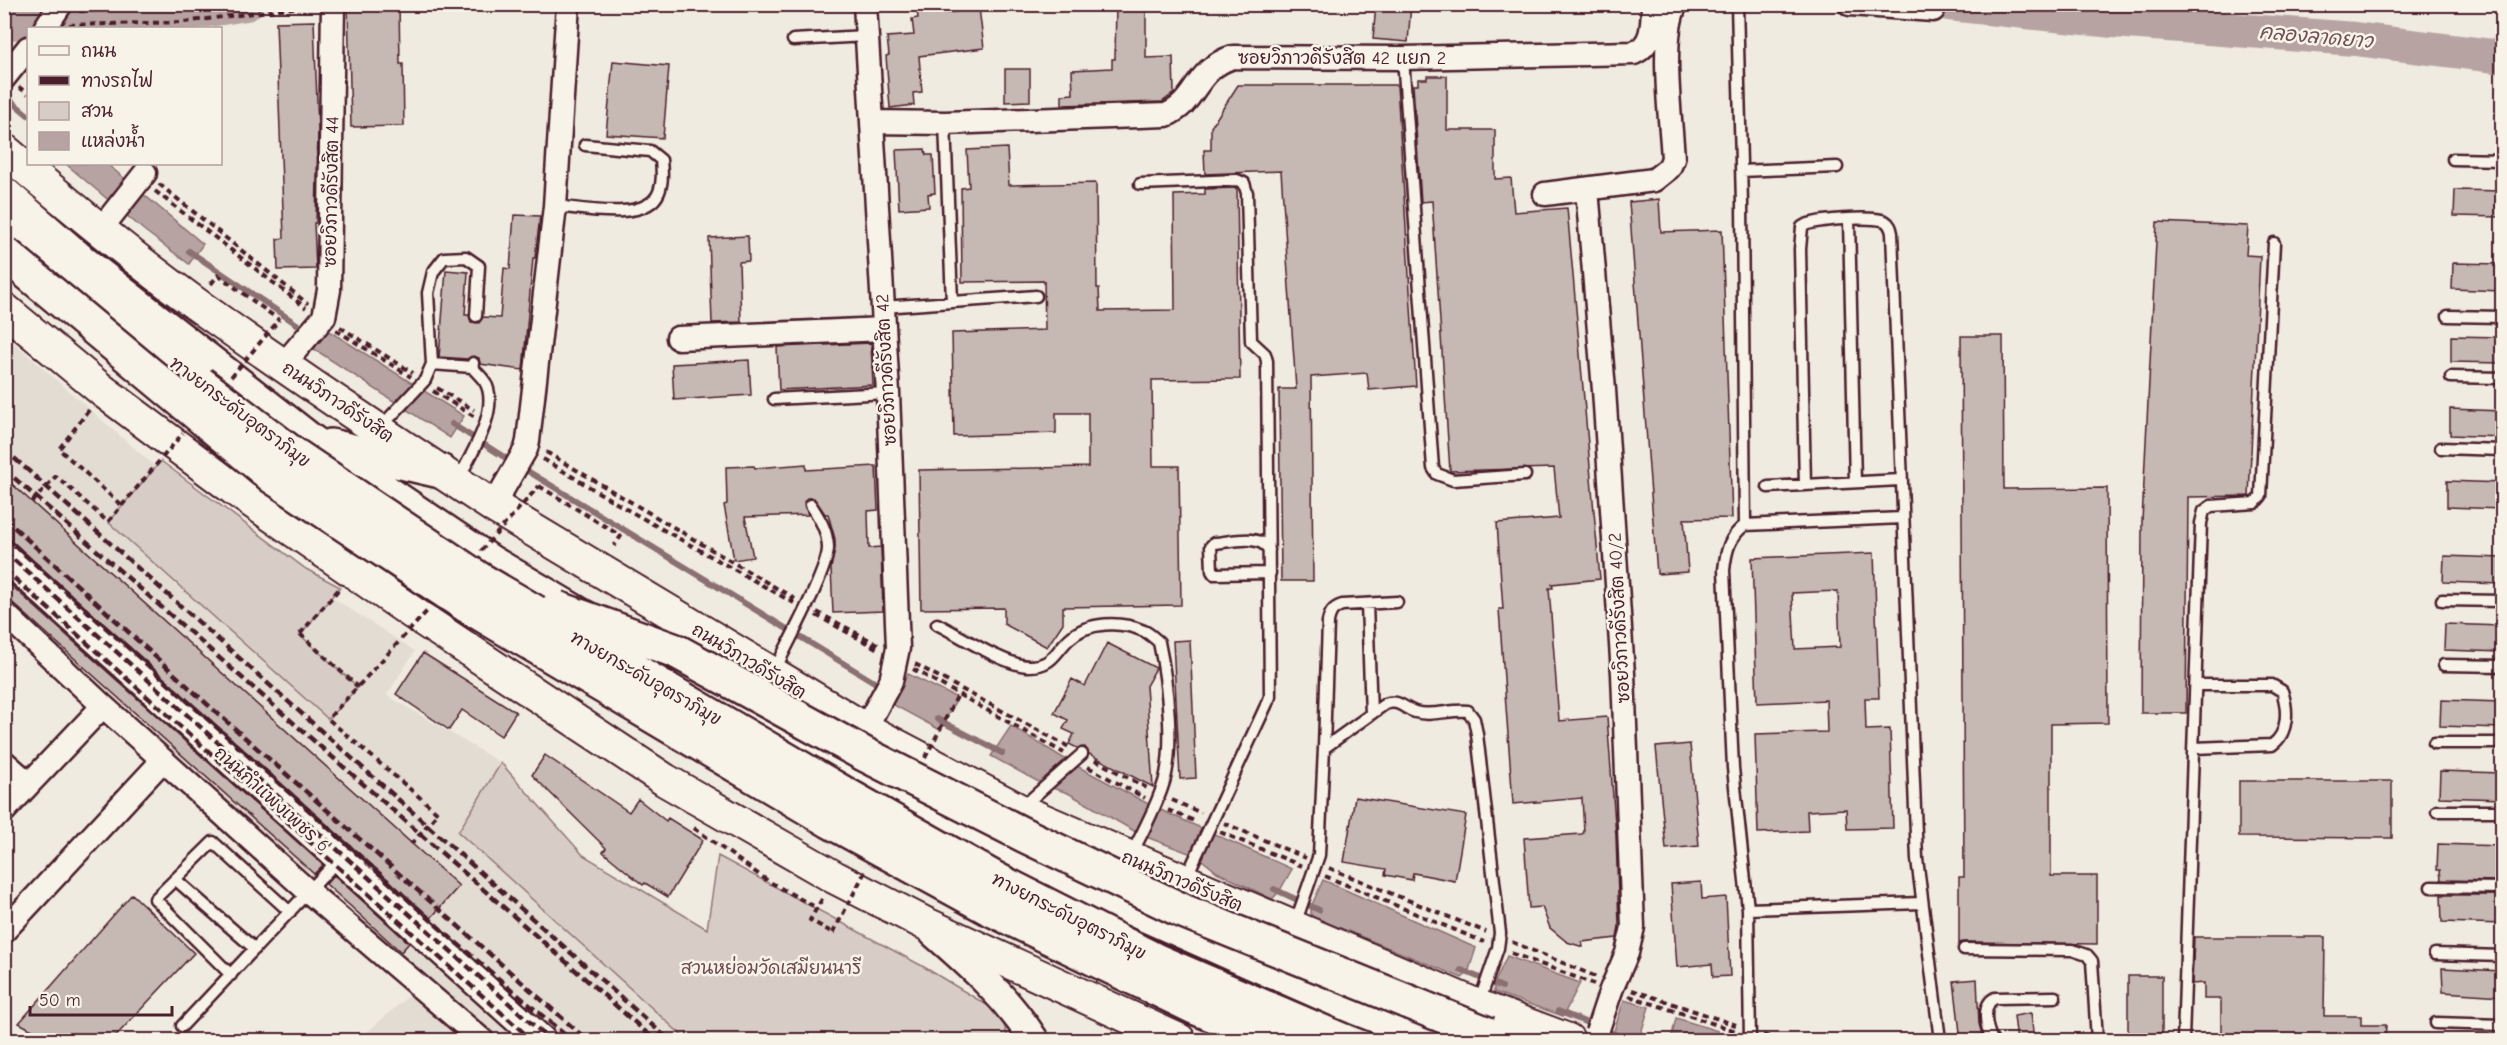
<svg xmlns="http://www.w3.org/2000/svg" width="2507" height="1045" viewBox="0 0 2507 1045" font-family="'Comic Neue','Playpen Sans Thai',sans-serif">
<rect width="100%" height="100%" fill="#f0ebe0"/>
<filter id="ink" filterUnits="userSpaceOnUse"><feTurbulence type="fractalNoise" baseFrequency=".0167" numOctaves="2"/><feDisplacementMap in="SourceGraphic" scale="12" xChannelSelector="R" yChannelSelector="G"/><feConvolveMatrix kernelMatrix="1 2 1 2 8 2 1 2 1" color-interpolation-filters="sRGB"/></filter>
<g filter="url(#ink)">
<path fill="#e3dcd2" d="M4 334 223 526 415 651 387 695 501 763 458 833 687 1040H490L5 612Z
M414 991 469 1040H358Z"/>
<path fill="#d8cdc6" stroke="#917678" stroke-width="1.5" d="M161 461 306 569 340 587 300 635 358 687 328 719 108 522Z
M501 763 583 855 707 929 718 856 924 967 1000 1013 1009 1040H687L458 832Z"/>
<path fill="#b7a4a2" stroke="#8b6f72" stroke-width="1.5" d="M66 164H107L203 244 189 264 145 231Z
M326 329 464 416 450 438 314 349Z
M908 674 957 698 940 730 892 704Z
M1011 726 1073 764 1154 807 1292 869 1279 892 1272 899 1217 872 1197 856 1141 835 1068 793 1046 786 991 756Z
M1323 880 1476 948 1468 973 1462 978 1311 916V907Z
M1507 956 1580 983 1563 1016 1494 992V984Z
M1624 1000 1649 1007 1639 1040H1629L1613 1034Z
M1676 1018 1718 1031 1715 1040H1671Z"/>
<g fill="none" stroke-linecap="round" stroke-linejoin="round">
<path stroke="#8b6f72" stroke-width="6" d="M4 95 28 115
M189 251 307 331
M452 424 512 462
M521 467 884 688
M937 719 1002 753
M1274 889 1319 910
M1461 970 1502 987
M1558 1011 1629 1040"/>
<path stroke="#b7a4a2" stroke-width="34" d="M1949 4 2113 21 2355 39 2502 57
M4 23 156 19 246 4"/>
</g>
<path fill="#c6b8b3" stroke="#4a1f2b" stroke-width="1.5" fill-rule="evenodd" d="M348 4H399L400 64H403L404 126 351 127Z
M916 4H947L948 13 979 8 984 48 919 56 922 92 913 93 914 105 890 108 886 56 889 55 887 37 914 35 912 19 918 18Z
M1116 4H1146V58L1173 57 1174 93 1162 102 1062 105V95L1073 94 1072 70 1112 68V59H1115Z
M1376 4H1411L1408 42 1373 39Z
M314 21 318 129 316 223H314L316 269 278 270 277 239 284 238 276 22Z
M613 61 669 66 663 138 606 134Z
M1005 69H1030V101L1005 102Z
M1427 76H1447V130H1495V179L1511 178 1514 212 1567 208 1600 579 1552 584 1553 588H1549L1559 721 1607 717 1616 836 1619 926 1617 938 1582 942 1583 947 1567 942 1550 928 1542 907 1529 908 1524 838 1582 834 1584 832 1582 798 1513 804 1499 609H1503L1497 523 1559 518 1554 468 1450 471 1432 201 1421 202 1413 85H1418V79H1427Z
M1238 85H1397L1416 386 1369 390 1367 373 1311 377 1313 581H1281L1279 389H1296L1281 171 1205 174 1204 150H1211V127Z
M1007 148 1009 185 1096 183 1097 288H1099L1100 311 1175 310 1174 195 1205 194V189L1237 188 1240 379 1152 380 1153 466H1179L1181 605 1063 607V623L1047 647 1004 624V608L921 609 919 470 1088 467V413H1056V433L954 436 952 333 1045 330 1044 281 962 282 961 188 969 187 967 150Z
M925 149 926 155H933L935 193 928 194 929 207 899 209 896 150Z
M2455 190 2502 191V217L2454 216Z
M1659 199 1661 232 1722 230 1732 518 1684 519 1688 572 1657 574 1629 202Z
M514 215 540 216 535 258H533L523 370 480 364 479 358 474 356 467 359 439 357 446 270 468 272 465 315H469L471 322 479 323 483 317 500 318 504 268 510 269Z
M2157 222 2248 226 2246 255 2260 256 2249 496 2188 497 2186 713H2141L2142 521Z
M748 236 749 261 739 262 741 322 712 323 709 238Z
M2453 263 2502 264V291L2452 289Z
M1961 336H2003L2004 489 2107 488 2108 723 2051 724V876H2097V944L1964 942 1959 943V877H1964Z
M2451 336 2502 337V363L2451 362Z
M871 343 873 385 779 390 777 347Z
M749 360 751 395 674 400 672 364Z
M2450 409 2502 411V437L2450 435Z
M806 464V470L876 466 878 510 868 511 869 548 881 547 883 611 833 613 831 568 835 548V539L828 514H825L814 498H807L804 502 808 515 745 517 753 557 734 560 724 505 727 504 726 467 754 466 755 468Z
M4 477 459 886 431 918 15 544 4 540Z
M2447 481 2502 483V509L2447 507Z
M1874 553 1879 698H1865L1866 730 1890 729 1893 828 1847 829 1846 809 1807 811 1808 831 1758 833 1755 734 1827 732 1826 700 1757 703 1752 558ZM1838 591 1840 647 1795 649 1792 593Z
M2444 556 2502 558V584L2443 582Z
M4 579 323 865 314 874 4 595Z
M2445 624 2502 626V652L2444 650Z
M1190 640 1196 778 1180 779 1173 641Z
M1107 643 1156 668 1146 686 1153 787 1089 754 1085 747 1077 748 1069 744 1074 734 1063 729 1068 720 1054 713 1072 679 1085 686Z
M423 653 516 712 501 736 462 710 449 730 396 694Z
M2441 700 2502 702V728L2440 726Z
M1690 744 1699 846 1666 849 1656 747Z
M545 755 629 812 638 799 666 821 668 818 703 840 668 897 645 883 643 885 603 852 606 848 532 775Z
M2440 771 2502 773V799L2439 797Z
M2239 781H2392V838L2239 837Z
M1355 797 1466 815 1455 881 1413 873 1412 880 1385 875 1386 869 1344 862Z
M2438 844 2502 846V881L2441 880 2440 870H2437Z
M334 875 409 943 401 952 326 884Z
M1701 882 1702 899 1726 897 1730 976 1713 977 1712 964 1677 967 1671 884Z
M132 894 194 953 112 1040 36 1032 19 1023Z
M2441 895H2502V924L2442 922Z
M2194 937H2325L2324 1016H2361V1025H2386L2385 1041H2221V999H2204V983L2192 984Z
M2442 968 2502 971V996L2443 992Z
M2128 976H2162V1033H2157V1041H2128Z
M1977 979 1979 1024 1984 1041H1961L1954 981Z
M2031 1013 2034 1041H2017L2014 1016Z"/>
<g fill="none" stroke-linecap="round" stroke-linejoin="round">
<g stroke="#4a1f2b" stroke-width="15">
<path id="service" d="M1737 4 1742 204 1745 525
M793 40 866 36
M1403 58 1433 468 1437 474 1453 480 1525 475
M945 123 952 302
M2453 159 2502 160
M1741 171 1837 167
M1140 184 1237 180 1244 183 1247 193 1251 341 1265 354 1267 361 1270 697 1185 880
M555 206C581 208 647 223 659 192 663 182 662 171 661 160L650 151 585 145
M1849 220 1855 482
M883 307 1036 296
M2448 316 2502 317
M473 363 472 367 432 364 428 293 433 272 444 258 466 257 479 266 476 316
M2451 377 2502 378
M774 399 888 393
M379 429 425 380 432 364
M2441 448 2502 450
M458 480C470 456 501 409 485 382 482 377 476 372 472 367
M1805 485 1800 249 1802 227C1810 219 1874 216 1885 221 1890 224 1891 228 1892 233L1917 859 1940 1040
M1768 487 1900 480
M1269 550C1260 533 1231 542 1214 543L1211 546 1212 571 1214 574 1270 573
M2442 600 2502 601
M1367 604 1371 714
M937 624C959 635 1006 666 1029 666 1053 666 1055 652 1069 639 1088 621 1121 621 1144 631 1149 633 1154 638 1159 642 1167 680 1176 752 1162 788 1154 811 1142 834 1131 855
M2444 665 2502 666
M774 672C785 648 829 569 828 547 827 530 820 519 811 505
M2434 743H2502
M1324 748 1328 622C1330 612 1333 608 1342 605L1397 602
M2194 748 2272 745C2289 733 2288 709 2282 691L2272 685H2197
M1021 808 1082 754
M2437 811H2502
M175 879 255 949
M2431 887 2502 888
M1748 909 1921 903
M1295 924 1319 855 1324 748 1385 704C1399 699 1403 708 1415 712 1431 717 1451 709 1468 711L1474 719 1477 734 1500 933 1498 948 1479 1003
M1964 949 2072 950 2087 955 2092 961 2097 1040
M2435 954 2502 956
M231 975 155 899 213 842 290 912
M2436 1023 2502 1025
M182 1026 338 860
M1750 1040 1748 909 1733 768 1724 570C1726 551 1729 537 1745 525L1902 518
M1992 1040C1986 1028 1981 1005 1995 998L2055 997
M2183 1040 2201 523 2204 511 2211 506 2255 503 2261 496 2274 243"/>
</g>
<g stroke="#4a1f2b" stroke-width="27">
<path id="minor" d="M865 4 888 393 898 648 891 681 865 729
M1850 4 1933 10
M45 28 61 4
M4 78 28 48
M873 122 945 123 1166 115C1198 102 1194 69 1233 57L1403 58 1634 53C1654 44 1652 24 1653 4
M1587 189 1604 390 1623 674 1633 927 1627 953 1611 990
M1545 194 1654 180 1669 168 1673 159C1671 119 1659 37 1676 4
M100 230 145 173
M678 338 884 329
M283 365 324 317 329 290 333 4
M493 506 526 449 528 441 555 206 568 4
M4 613 103 706 29 784 4 762
M103 706 309 892 482 1040
M4 811 29 784
M4 931 163 760"/>
</g>
<g stroke="#4a1f2b" stroke-width="33">
<path id="tertiary" d="M4 556 541 1040
M934 933C972 966 1007 998 1034 1040"/>
</g>
<g stroke="#4a1f2b" stroke-width="36">
<path id="secondary" d="M4 150C67 203 130 256 196 304 293 374 393 440 493 506L865 729 1019 810 1478 1006 1568 1040
M4 309 103 391 234 489 413 613 665 780 834 877 922 922 1179 1040"/>
</g>
<g stroke="#4a1f2b" stroke-width="38">
<path id="trunk" d="M4 194 82 262 312 442 490 562 585 618
M331 446 440 471
M630 643 857 775 1012 861 1112 900 1344 1003 1440 1040
M1036 818 1074 858"/>
</g>
<g stroke="#4a1f2b" stroke-width="38">
<path id="motorway" d="M4 227 67 280 200 383"/>
</g>
<path stroke="#4a1f2b" stroke-width="4" stroke-dasharray="6 4.5" stroke-linecap="butt" d="M79 11 200 4
M69 25 184 22 315 5
M19 87 28 94
M159 184 308 304
M155 191 306 308
M211 284 218 275 279 320
M340 327 413 373
M336 330 411 377
M437 388 474 410
M433 391 475 417
M89 410 59 449 122 506
M546 452 795 599
M543 459 628 510 794 603
M539 486 621 536 614 546
M817 612 879 645
M816 615 878 649
M300 634 358 687
M300 634 339 589
M915 664 1069 747
M913 669 1064 753
M1095 760 1149 789
M1088 767 1145 798
M1172 800 1201 813
M1168 810 1197 822
M1224 823 1306 858
M694 828 768 881 817 908
M1220 832 1302 866
M1329 868 1486 932
M1325 876 1484 942
M822 899 810 920 833 933
M1512 942 1597 977
M1511 953 1594 984
M1632 990 1736 1025
M1629 996 1736 1031
M1763 1035 1780 1040"/>
<use href="#service" stroke="#f7f3e8" stroke-width="10"/>
<use href="#minor" stroke="#f7f3e8" stroke-width="22"/>
<use href="#tertiary" stroke="#f7f3e8" stroke-width="28"/>
<use href="#secondary" stroke="#f7f3e8" stroke-width="32"/>
<use href="#trunk" stroke="#f7f3e8" stroke-width="33"/>
<use href="#motorway" stroke="#f7f3e8" stroke-width="33"/>
<path stroke="#4a1f2b" stroke-width="4.5" stroke-dasharray="9 4.5" stroke-linecap="butt" d="M4 449 669 1040
M4 469 655 1040
M4 518 207 704 587 1040
M4 536 453 940 571 1040
M4 551 550 1040
M4 569 532 1040"/>
<g stroke="#4a1f2b" stroke-width="27" stroke-linecap="butt">
<path id="minor-bridge" d="M1597 1032 1611 990"/>
</g>
<g stroke="#4a1f2b" stroke-width="38" stroke-linecap="butt">
<path id="motorway-bridge" d="M4 253 273 477 466 605 830 821 989 908 1194 1007 1276 1040
M200 383 293 454 479 579 843 793 999 881 1157 961 1341 1040
M557 608 676 651 864 754 1024 835 1183 911 1488 1034"/>
</g>
<path stroke="#4a1f2b" stroke-width="4" stroke-dasharray="6 4.5" stroke-linecap="butt" d="M231 377 279 320
M32 502 56 476 108 522 183 433
M481 551 539 486
M925 758 959 693
M411 844 438 813 328 719 428 610
M833 933 867 868"/>
<use href="#minor-bridge" stroke="#f7f3e8" stroke-width="22"/>
<use href="#motorway-bridge" stroke="#f7f3e8" stroke-width="33"/>
</g>
</g>
<g text-anchor="middle" stroke-width="5" stroke-linejoin="round" paint-order="stroke">
<g font-size="18" fill="#4a1f2b" stroke="#f7f3e8">
<text x="1342" y="64">ซอยวิภาวดีรังสิต 42 แยก 2</text>
<text transform="translate(331 192) rotate(-89)" y="6">ซอยวิภาวดีรังสิต 44</text>
<text transform="translate(886 370) rotate(-93)" y="6">ซอยวิภาวดีรังสิต 42</text>
<text transform="translate(338 402) rotate(34)" y="6">ถนนวิภาวดีรังสิต</text>
<text transform="translate(240 412) rotate(37)" y="6">ทางยกระดับอุตราภิมุข</text>
<text transform="translate(1619 618) rotate(-93)" y="6">ซอยวิภาวดีรังสิต 40/2</text>
<text transform="translate(749 661) rotate(31)" y="6">ถนนวิภาวดีรังสิต</text>
<text transform="translate(646 678) rotate(30)" y="6">ทางยกระดับอุตราภิมุข</text>
<text transform="translate(272 799) rotate(42)" y="6">ถนนกำแพงเพชร 6</text>
<text transform="translate(1182 881) rotate(23)" y="6">ถนนวิภาวดีรังสิต</text>
<text transform="translate(1069 916) rotate(27)" y="6">ทางยกระดับอุตราภิมุข</text>
</g>
<g font-size="18" fill="#6e4a52" stroke="#f7f3e8">
<text x="771" y="974">สวนหย่อมวัดเสมียนนารี</text>
</g>
<g font-size="20" font-style="italic" fill="#704e55" stroke="#f7f3e8">
<text transform="translate(2316 36) rotate(5)" y="7">คลองลาดยาว</text>
</g>
</g>
<rect width="2507" height="1045" fill="none" stroke="#f7f3e8" stroke-width="24"/>
<rect x="12" y="12" width="2483" height="1021" fill="none" stroke="#4a1f2b" stroke-width="2" filter="url(#ink)"/>
<rect x="27" y="27" width="195" height="138" fill="#f7f3e8" stroke="#b29e9c" stroke-width="1.5"/>
<rect x="39" y="46" width="30" height="9" fill="#f7f3e8" stroke="#b29e9c" stroke-width="1.5"/>
<text x="81" y="57" font-size="18" fill="#4a1f2b">ถนน</text>
<rect x="39" y="76" width="30" height="9" fill="#4a1f2b" stroke="#b29e9c" stroke-width="1.5"/>
<text x="81" y="87" font-size="18" fill="#4a1f2b">ทางรถไฟ</text>
<rect x="39" y="102" width="30" height="18" fill="#d8cdc6" stroke="#b29e9c" stroke-width="1.5"/>
<text x="81" y="117" font-size="18" fill="#4a1f2b">สวน</text>
<rect x="39" y="132" width="30" height="18" fill="#b7a4a2" stroke="#b29e9c" stroke-width="1.5"/>
<text x="81" y="147" font-size="18" fill="#4a1f2b">แหล่งน้ำ</text>
<path d="M30 1006v9h142v-9" fill="none" stroke="#4a1f2b" stroke-width="3"/>
<text x="39" y="1006" font-size="18" fill="#4a1f2b" stroke="#f7f3e8" stroke-width="4.5" paint-order="stroke">50 m</text>
</svg>
